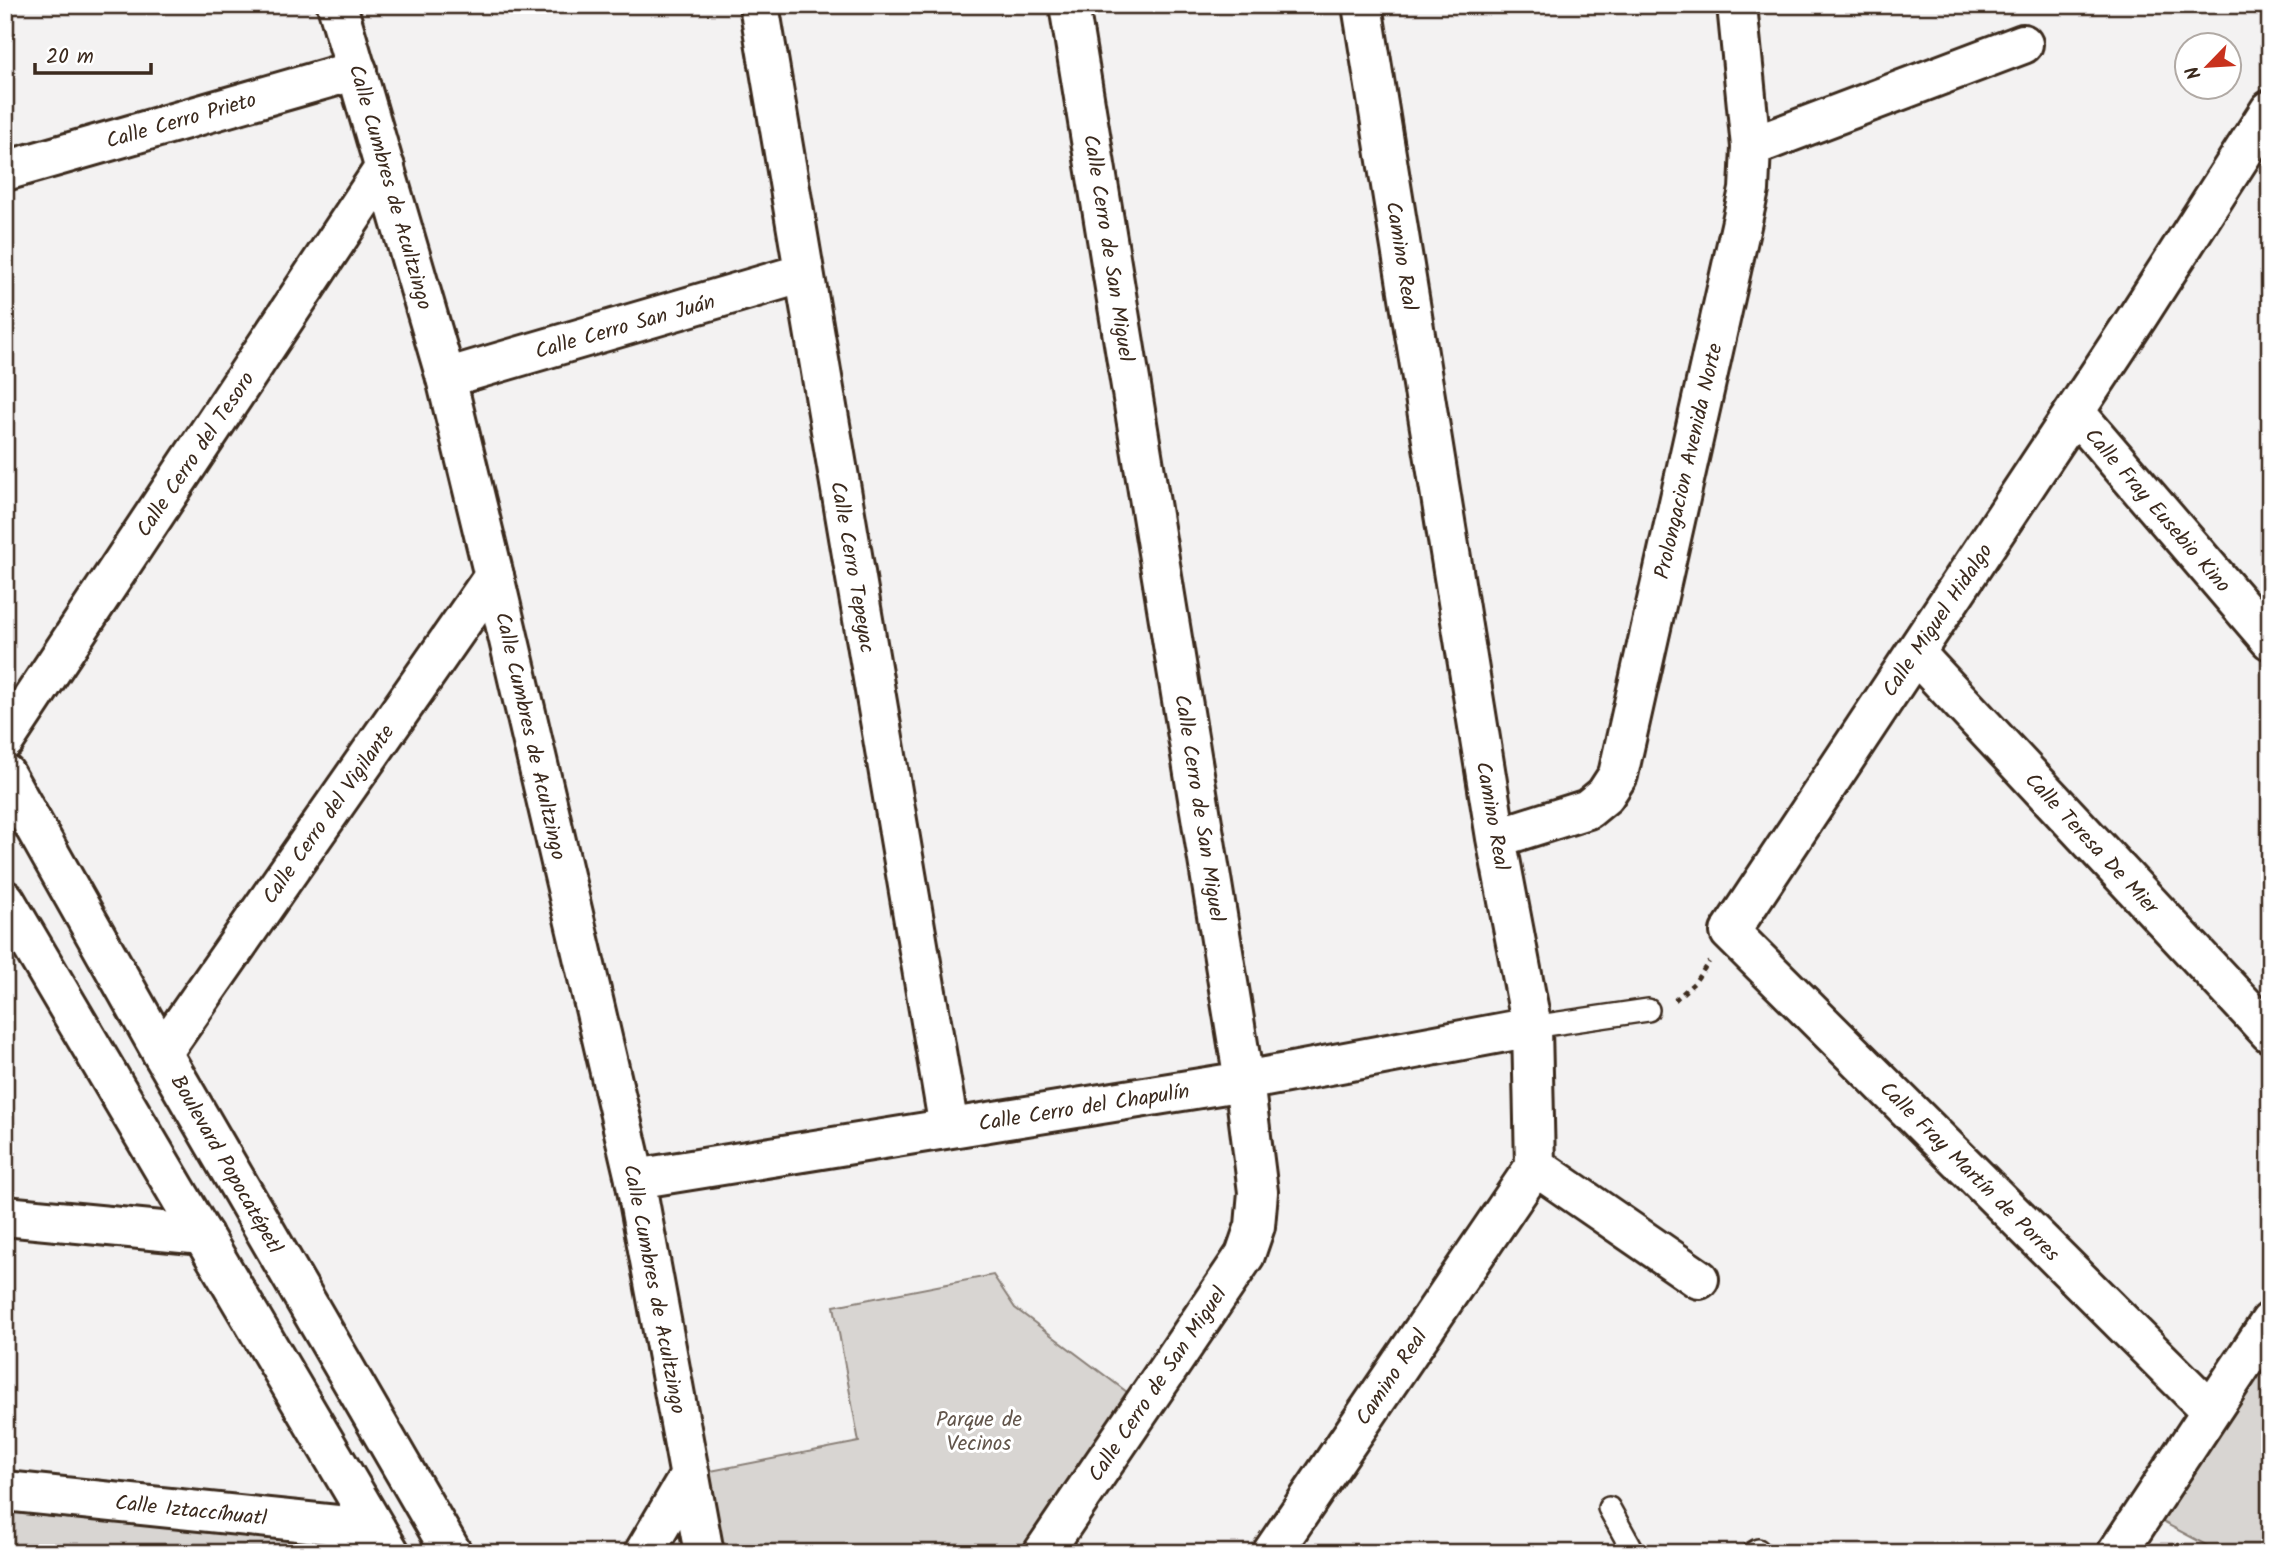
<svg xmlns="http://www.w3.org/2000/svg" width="2275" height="1558" viewBox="0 0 2275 1558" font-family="Kalam,sans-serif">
<rect width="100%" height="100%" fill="#f3f2f2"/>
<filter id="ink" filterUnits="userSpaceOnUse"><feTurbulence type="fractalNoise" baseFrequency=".0143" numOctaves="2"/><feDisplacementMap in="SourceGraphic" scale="14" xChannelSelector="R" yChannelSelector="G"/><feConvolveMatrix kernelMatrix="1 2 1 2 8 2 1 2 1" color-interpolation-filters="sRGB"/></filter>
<g filter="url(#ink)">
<path fill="#d8d5d2" stroke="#8a8078" stroke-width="2" d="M993 1275 1015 1308 1143 1404 1042 1553H704L690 1475 859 1442 834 1306Z
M2260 1361 2270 1369V1553H2221L2157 1519Z
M5 1491 376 1529 390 1553H5Z"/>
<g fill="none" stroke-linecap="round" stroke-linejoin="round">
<g stroke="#3b2a1e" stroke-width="26">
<path id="service" d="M1532 1027 1648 1010
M1609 1508 1634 1553
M1753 1553 1758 1550"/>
</g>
<g stroke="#3b2a1e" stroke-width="44">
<path id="minor" d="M759 5 949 1128
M1751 147 2023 44
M5 171 357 70
M446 378 804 273
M2075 412 2270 640
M1915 653 2270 1033
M5 740 385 167
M1496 838 1588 809 1605 795 1618 775 1749 190 1751 147 1737 5
M162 1053 494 576
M1535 1166 1699 1279
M635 1179 1244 1081 1532 1027
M5 1216 203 1235
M2211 1411 1730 932 2138 316 2270 110
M1043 1553 1245 1255 1255 1226 1258 1192 1244 1081 1069 5
M1272 1553 1535 1166 1532 1027 1496 838 1362 5
M2117 1553 2270 1322"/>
</g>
<g stroke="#3b2a1e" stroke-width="44">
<path id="tertiary" d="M337 5 446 378 494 576 635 1179 704 1553
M5 774 162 1053 452 1553
M5 900 390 1553
M5 1491 376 1529
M644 1553 690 1475"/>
</g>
<path stroke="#3b2a1e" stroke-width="4.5" stroke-dasharray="5 5" stroke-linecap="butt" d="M1675 1000 1694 983 1709 962"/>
<use href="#service" stroke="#fff" stroke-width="21"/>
<use href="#minor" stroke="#fff" stroke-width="38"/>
<use href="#tertiary" stroke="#fff" stroke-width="38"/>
</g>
</g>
<g text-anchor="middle" stroke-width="6" stroke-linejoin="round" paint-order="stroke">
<g font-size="21" fill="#3b2a1e" stroke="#fff">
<text transform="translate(181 120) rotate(-16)" y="7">Calle Cerro Prieto</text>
<text transform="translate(391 187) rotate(74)" y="7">Calle Cumbres de Acultzingo</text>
<text transform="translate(1109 248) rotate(81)" y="7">Calle Cerro de San Miguel</text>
<text transform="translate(1402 256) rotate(81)" y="7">Camino Real</text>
<text transform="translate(625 326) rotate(-16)" y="7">Calle Cerro San Juán</text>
<text transform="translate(195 454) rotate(-56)" y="7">Calle Cerro del Tesoro</text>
<text transform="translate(1688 461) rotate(-77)" y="7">Prolongacion Avenida Norte</text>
<text transform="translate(2158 510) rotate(49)" y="7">Calle Fray Eusebio Kino</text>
<text transform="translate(853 567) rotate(80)" y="7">Calle Cerro Tepeyac</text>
<text transform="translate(1937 620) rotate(-56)" y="7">Calle Miguel Hidalgo</text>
<text transform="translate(531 736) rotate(77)" y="7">Calle Cumbres de Acultzingo</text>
<text transform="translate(1200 808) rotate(81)" y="7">Calle Cerro de San Miguel</text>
<text transform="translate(328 814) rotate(-55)" y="7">Calle Cerro del Vigilante</text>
<text transform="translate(1493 816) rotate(80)" y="7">Camino Real</text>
<text transform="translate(2092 843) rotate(47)" y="7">Calle Teresa De Mier</text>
<text transform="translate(1084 1107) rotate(-9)" y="7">Calle Cerro del Chapulín</text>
<text transform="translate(227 1164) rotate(60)" y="7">Boulevard Popocatépetl</text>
<text transform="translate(1970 1171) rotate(45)" y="7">Calle Fray Martín de Porres</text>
<text transform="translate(655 1289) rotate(79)" y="7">Calle Cumbres de Acultzingo</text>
<text transform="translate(1391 1377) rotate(-56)" y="7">Camino Real</text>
<text transform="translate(1157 1384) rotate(-56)" y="7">Calle Cerro de San Miguel</text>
<text transform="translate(191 1510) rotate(6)" y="7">Calle Iztaccíhuatl</text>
</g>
<g font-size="21" fill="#62554b" stroke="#fff">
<text x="979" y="1426">Parque de<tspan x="979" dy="24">Vecinos</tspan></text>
</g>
</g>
<rect width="2275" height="1558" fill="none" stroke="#fff" stroke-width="28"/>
<rect x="14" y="14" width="2247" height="1530" fill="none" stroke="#3b2a1e" stroke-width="2.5" filter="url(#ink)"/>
<g transform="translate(2208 66) rotate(245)"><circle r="33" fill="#ffffff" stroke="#b1aaa5" stroke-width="2"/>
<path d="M0-5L12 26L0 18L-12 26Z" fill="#c8321e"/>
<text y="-10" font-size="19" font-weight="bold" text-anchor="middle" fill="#3b2a1e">N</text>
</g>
<path d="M35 63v10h116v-10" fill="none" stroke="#3b2a1e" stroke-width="3.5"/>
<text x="46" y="63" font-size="21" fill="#3b2a1e" stroke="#ffffff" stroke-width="5" paint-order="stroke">20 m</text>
</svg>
